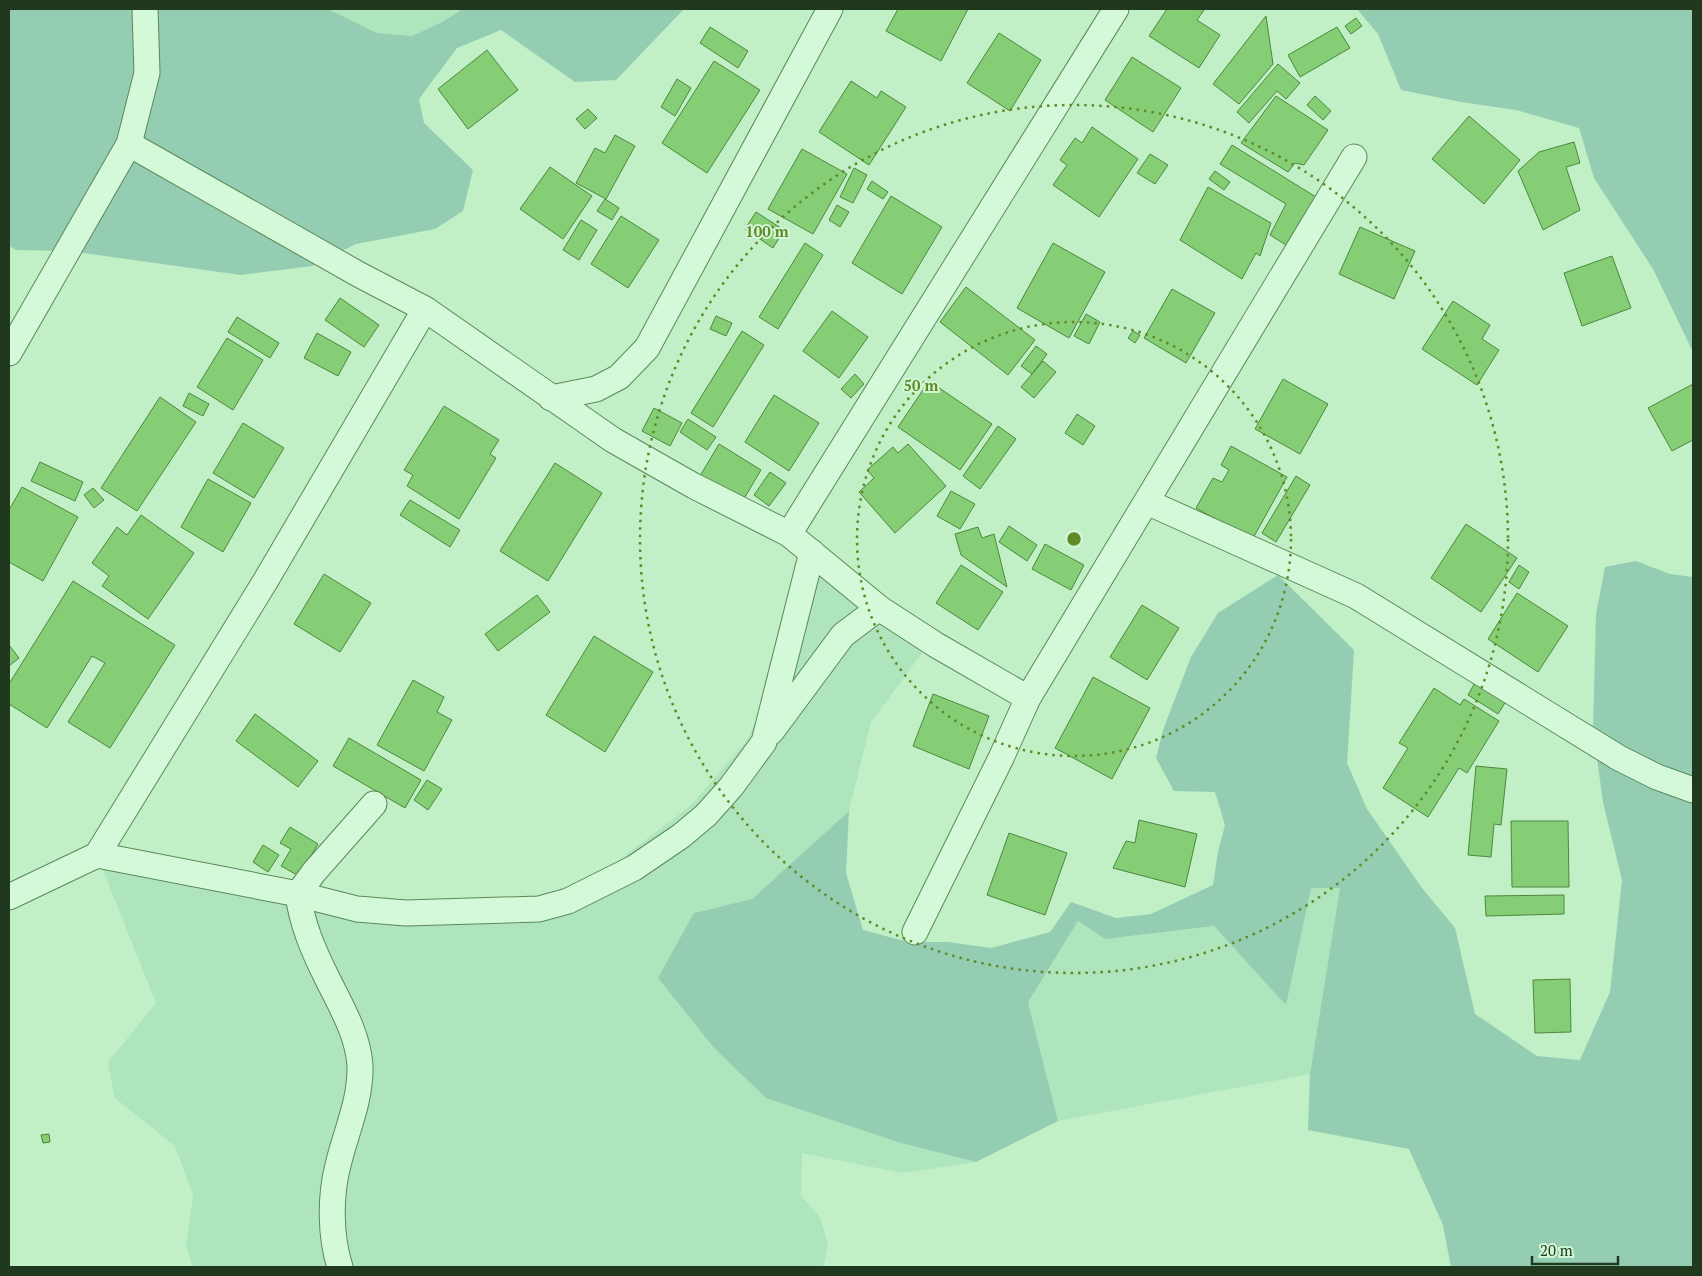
<svg xmlns="http://www.w3.org/2000/svg" width="1702" height="1276" viewBox="0 0 1702 1276" font-family="'PT Serif',serif">
<rect width="100%" height="100%" fill="#c1efc6"/>
<path fill="#aee5bc" d="M328 9H463L442 22 412 36 377 33Z
M823 545 873 607 934 637 871 722 849 811 752 899 694 913 901 1143 976 1162 903 1173 802 1153 801 1196 820 1217 828 1246 823 1267H193L186 1246 193 1195 175 1146 114 1097 108 1062 156 1003 97 855 385 912 549 901 614 864 689 807 746 742 775 681Z
M1311 888H1340L1310 1074 1058 1121 1028 1001 1078 921 1105 939 1214 926Z"/>
<path fill="#95cdb2" d="M9 9H328L377 33 412 36 442 22 463 9H684L616 80 575 82 501 30 457 48 419 99 424 123 473 170 463 211 435 229 356 244 312 266 241 275 69 251 16 250 9 246Z
M1357 9H1693V352L1653 269 1594 178 1579 128 1516 110 1461 102 1401 90 1378 34Z
M1636 561 1670 574 1693 577V1267H1451L1443 1225 1409 1149 1308 1130 1310 1074 1340 888H1311L1286 1005 1214 926 1105 939 1078 921 1028 1002 1058 1121 976 1162 901 1143 766 1098 715 1049 658 978 694 913 752 899 849 811 846 873 863 930 908 942H948L991 948 1050 932 1071 902 1116 918 1151 914 1213 885 1218 852 1225 825 1215 792 1174 791 1156 758 1163 730 1191 657 1218 613 1278 575 1354 650 1347 763 1367 809 1422 888 1455 928 1475 1014 1537 1056 1580 1060 1610 992 1622 880 1603 802 1593 729 1596 614 1605 567Z"/>
<path fill="#85ce76" stroke="#4c883d" d="M898 9H968L941 61 886 31Z
M1167 9H1201L1204 10 1197 20 1220 35 1199 68 1149 36Z
M1266 16 1273 64 1239 104 1213 84Z
M1356 18 1362 26 1351 34 1345 26Z
M710 27 748 51 738 68 700 43Z
M1337 27 1350 48 1300 77 1288 55Z
M999 33 1041 60 1010 111 967 83Z
M487 50 518 90 468 129 438 89Z
M1132 57 1181 88 1153 132 1105 100Z
M714 61 760 90 707 173 662 143Z
M1278 64 1300 83 1286 99 1277 91 1249 123 1237 112Z
M677 79 691 88 675 116 661 107Z
M851 81 877 98 881 91 906 107 869 165 819 132Z
M1276 96 1328 130 1304 165 1295 163 1288 172 1241 143Z
M1315 96 1331 111 1323 120 1307 105Z
M588 109 597 118 585 129 576 119Z
M1469 116 1520 160 1484 204 1432 159Z
M1092 127 1138 159 1099 217 1053 185 1067 165 1060 160 1075 138 1082 143Z
M615 135 635 146 606 199 576 183 595 148 605 153Z
M1574 142 1580 163 1566 167 1580 210 1543 230 1518 171 1539 152Z
M1232 145 1316 197 1286 245 1270 235 1286 204 1220 164Z
M802 149 847 174 813 234 768 209Z
M1150 154 1168 165 1155 184 1137 173Z
M550 167 592 196 563 239 520 209Z
M854 168 867 175 853 203 840 197Z
M1215 171 1230 182 1224 190 1209 179Z
M872 181 888 192 883 199 867 189Z
M1208 187 1271 223 1260 256 1256 253 1242 279 1180 240Z
M891 196 942 227 902 294 852 263Z
M605 199 619 208 612 220 597 211Z
M837 205 849 212 840 227 829 220Z
M756 212 784 230 773 248 745 229Z
M621 216 659 240 628 288 591 264Z
M581 220 597 230 579 260 563 250Z
M1360 227 1415 251 1394 299 1339 274Z
M805 243 823 255 778 329 759 317Z
M1053 243 1105 272 1069 338 1017 308Z
M1612 256 1631 308 1582 326 1564 273Z
M966 287 1035 340 1008 375 940 322Z
M1172 289 1215 313 1186 363 1144 338Z
M340 298 379 325 364 347 325 320Z
M1453 301 1490 325 1482 339 1499 350 1477 385 1422 349Z
M832 311 868 337 839 378 803 351Z
M1086 314 1100 322 1089 344 1074 336Z
M716 316 732 323 726 336 710 329Z
M237 317 279 343 270 358 228 332Z
M742 331 764 345 713 427 691 413Z
M1133 331 1140 335 1135 343 1128 338Z
M317 333 351 352 338 376 304 358Z
M227 338 263 360 233 410 197 387Z
M1036 346 1047 354 1032 374 1021 366Z
M1043 361 1056 372 1034 398 1021 387Z
M855 374 864 384 851 398 841 389Z
M1283 379 1328 404 1300 454 1255 429Z
M929 381 992 424 960 470 898 427Z
M1693 384V440L1672 451 1648 408Z
M189 393 209 404 203 416 183 406Z
M774 395 819 423 789 471 745 442Z
M160 397 196 422 137 511 101 488Z
M444 406 499 440 490 454 496 458 459 519 407 486 413 475 404 470Z
M654 408 682 423 670 446 642 431Z
M1077 414 1095 426 1083 445 1065 433Z
M688 419 716 437 707 450 680 432Z
M243 423 284 448 254 498 213 473Z
M998 426 1016 439 980 489 963 476Z
M719 444 761 470 742 502 700 476Z
M908 444 946 486 895 533 859 492 874 478 867 470 893 447 898 453Z
M1231 446 1287 477 1252 540 1196 508 1213 478 1222 482 1229 470 1221 465Z
M40 462 83 482 75 501 31 481Z
M555 463 602 493 548 581 500 551Z
M770 472 786 483 769 506 754 495Z
M1296 476 1310 485 1276 542 1262 533Z
M208 479 251 503 223 552 181 527Z
M22 487 78 517 43 581 9 562V510Z
M93 488 104 500 94 508 84 495Z
M951 491 975 504 960 529 937 516Z
M410 500 460 530 450 547 400 515Z
M141 515 194 553 148 619 102 586 109 576 92 563 117 527 127 535Z
M1466 524 1517 558 1481 612 1431 578Z
M1009 526 1037 545 1027 561 999 542Z
M978 527 982 538 994 534 1007 587 961 555 955 534Z
M1045 544 1084 565 1071 590 1032 569Z
M961 565 1003 592 978 630 936 603Z
M1519 565 1529 572 1519 589 1509 582Z
M324 574 371 603 340 652 294 624Z
M73 581 175 645 110 748 68 722 105 663 92 656 47 728 9 704V684Z
M1517 593 1568 626 1538 672 1488 639Z
M537 595 550 612 498 651 485 634Z
M1142 605 1179 628 1147 680 1110 657Z
M594 636 653 672 605 752 546 715Z
M9 645 19 658 9 666Z
M1093 677 1150 708 1112 779 1055 748Z
M1477 679 1508 698 1498 714 1468 695Z
M413 680 444 697 437 712 452 720 424 771 377 745Z
M1434 688 1460 705 1464 699 1499 721 1467 773 1459 768 1428 817 1383 788 1408 748 1399 743Z
M933 694 989 716 969 769 913 746Z
M255 714 318 761 298 787 236 741Z
M349 738 421 780 405 808 333 766Z
M1476 766 1507 769 1501 825 1494 824 1491 857 1468 855Z
M427 780 442 789 428 810 414 800Z
M1139 820 1197 834 1185 887 1113 868 1126 841 1135 843Z
M1511 821H1568L1569 887H1512Z
M290 827 318 844 299 876 281 866 291 849 280 843Z
M1009 833 1067 853 1045 915 987 895Z
M263 845 279 855 268 872 253 862Z
M1564 895V914L1486 916 1485 896Z
M1570 979 1571 1032 1535 1033 1533 980Z
M49 1134 50 1142 43 1143 41 1135Z"/>
<g fill="none" stroke-linecap="round" stroke-linejoin="round">
<g stroke="#5b8958" stroke-width="27">
<path id="minor" d="M129 144 358 274 425 309 613 440 694 486 789 534 879 608 936 645 1028 698 1354 157
M9 353 129 144 147 73 145 9
M551 398 596 389 619 377 647 348 830 9
M1147 502 1356 596 1619 758 1657 777 1693 790
M789 534 1116 9
M771 732 843 635 879 608
M97 855 266 580 425 309
M9 897 97 855 298 894 357 909 406 913 539 909 568 901 634 868 681 836 706 815 731 787 764 742 812 552
M915 932 1001 758 1028 698
M340 1267C330 1236 330 1196 338 1165 346 1131 361 1101 360 1065 358 1035 341 1006 328 980 314 952 302 925 298 894L314 872 374 804"/>
</g>
<use href="#minor" stroke="#d4f9d9" stroke-width="25"/>
</g>
<g fill="none" stroke="#608a26" stroke-width="2.5" stroke-dasharray="2.5 5">
<circle cx="1074" cy="539" r="217"/>
<circle cx="1074" cy="539" r="434"/>
</g>
<circle cx="1074" cy="539" r="8" fill="#608a26" stroke="#d1f6d5" stroke-width="2.5"/>
<g font-size="15" text-anchor="middle" font-weight="bold" fill="#608a26" stroke="#d1f6d5" stroke-width="4" stroke-linejoin="round" paint-order="stroke">
<text x="767" y="237">100 m</text>
<text x="921" y="391">50 m</text>
</g>
<rect width="1702" height="1276" fill="none" stroke="#20381d" stroke-width="20"/>
<path d="M1532 1256v8h86v-8" fill="none" stroke="#20381d" stroke-width="2.5"/>
<text x="1540" y="1256" font-size="15" fill="#20381d" stroke="#d1f6d5" stroke-width="4" paint-order="stroke">20 m</text>
</svg>
